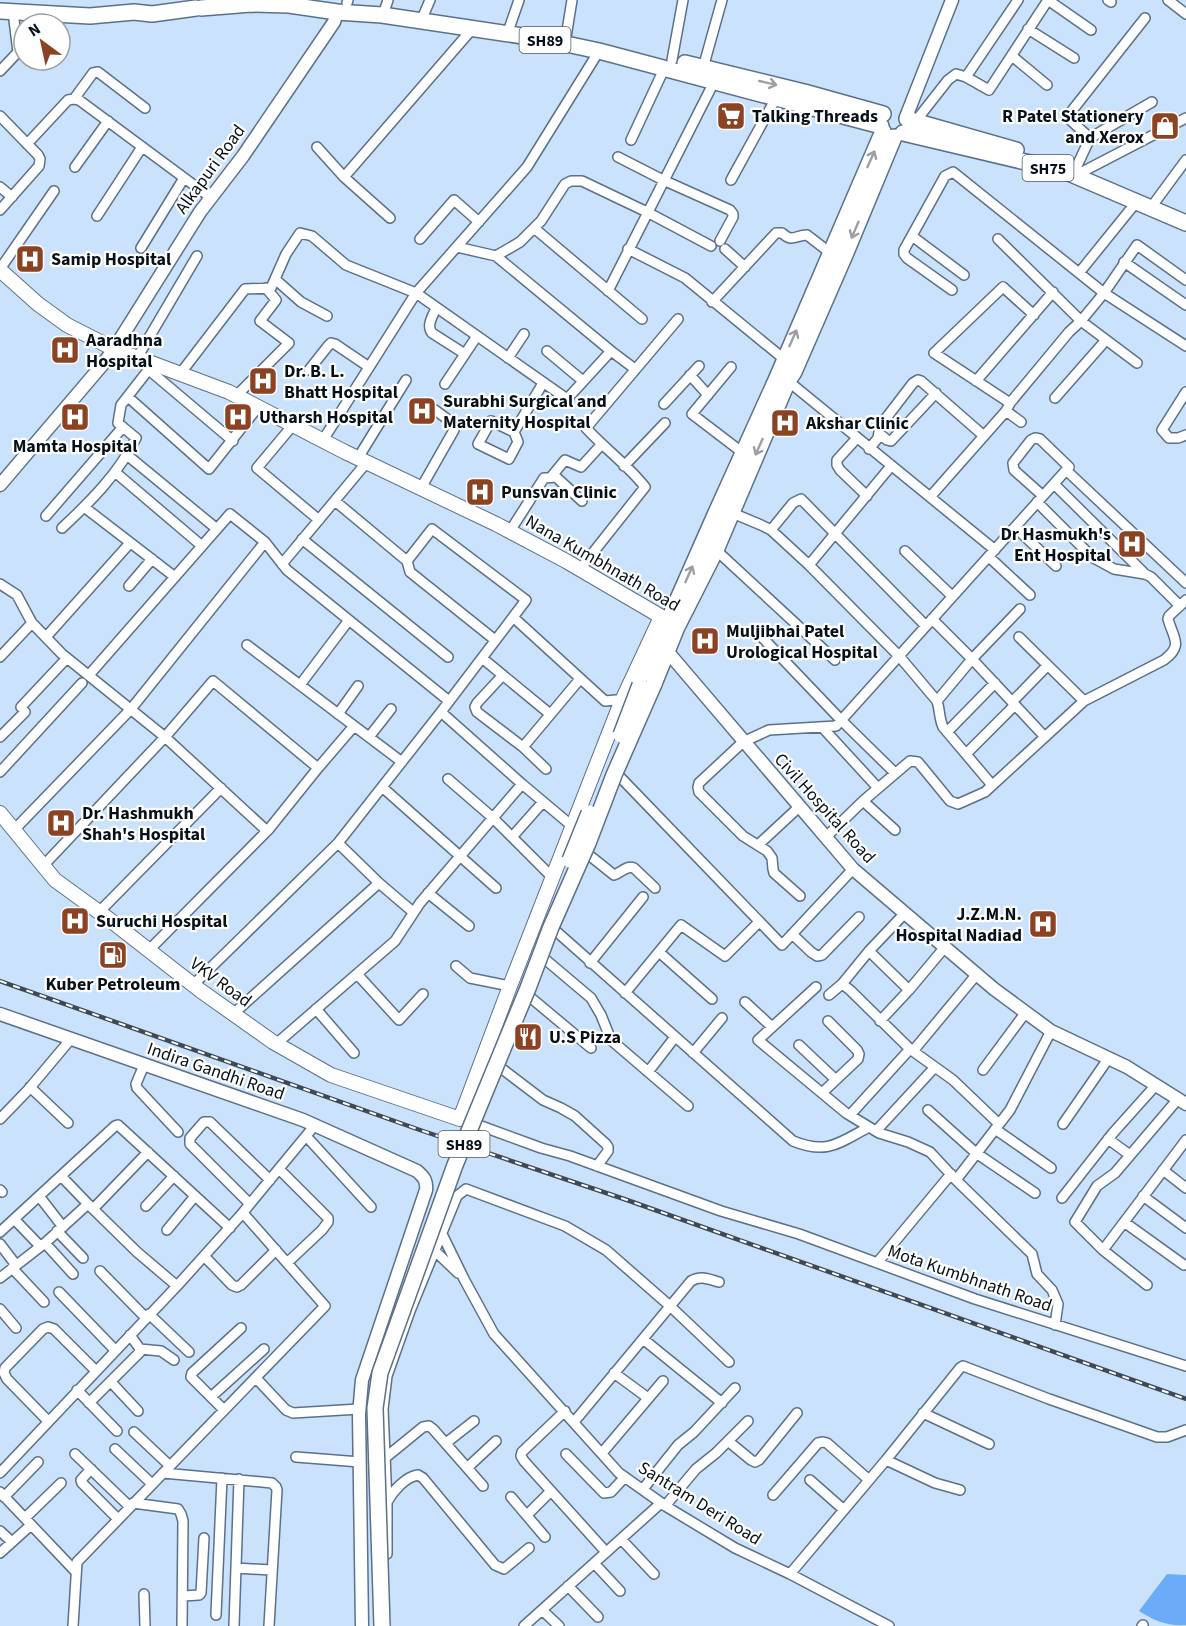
<svg xmlns="http://www.w3.org/2000/svg" width="1186" height="1626" viewBox="0 0 1186 1626" font-family="'Source Sans 3',sans-serif">
<rect width="100%" height="100%" fill="#cbe2fd"/>
<path fill="#6babf7" d="M1167 1574 1186 1575V1625C1166 1626 1155 1621 1139 1611Z"/>
<g fill="none" stroke-linecap="round" stroke-linejoin="round">
<g stroke="#5c7089" stroke-width="12">
<path id="minor" d="M1048 0 1091 30
M1108 0 1111 2
M1168 0 1186 14
M347 3 348 0
M385 9 388 0
M424 14 430 0
M510 26 519 0
M1028 29 1074 58
M566 37 572 0
M1012 56 1047 85
M672 60 683 0
M703 68 722 0
M0 71 18 52 13 12
M966 77 1018 0
M74 99 93 73 98 72 145 108
M0 116 38 155 40 159 39 166 0 210
M915 122 948 80 956 74 966 77 989 90 1048 0
M1090 138 1152 102
M631 140 664 69
M27 144 68 100 74 99 79 100 210 197
M317 147 344 177 390 218
M618 157 663 180 730 210 733 214V217L720 241
M75 167 108 121
M1076 168 1090 138 1067 117 1145 18
M1084 171 1186 118
M344 177 473 28
M731 180 776 98
M0 187 12 197
M1155 202 1186 160
M97 216 142 147
M534 228 642 319
M912 236 964 275
M420 239 454 200 479 222
M998 239 1081 321 1137 363
M141 248 184 178
M628 249 685 278 784 359
M725 249 745 267
M496 256 520 242 541 221 565 184 571 181H582L647 212 711 246
M1124 262 1186 305
M0 269 54 191
M1079 273 1138 200
M275 279 301 302 327 316
M952 290 907 258 904 254V250L945 176 953 172 1104 293 1186 346
M608 291 714 82
M712 302 776 233H782C793 243 795 235 807 235L833 255
M436 308C433 316 426 325 432 333L465 354
M547 351 583 381
M611 351 635 369
M137 358 197 256
M508 358 524 334
M731 367 692 414 743 453
M149 370 233 441
M309 370 328 346 331 343 335 344 369 367
M180 374 245 289 271 288 286 254 300 233 312 236 346 265 416 293 567 399 611 351 496 256 457 247
M690 375 708 395
M788 381 995 550
M976 381 1053 292
M445 384 477 336
M1186 392 1162 430 1169 438H1178L1186 435
M236 396 289 343 260 321 276 300 266 288
M128 397 209 469 258 407
M1055 398 1106 340
M1010 403 1069 332 1081 321 1104 293 1137 245 1186 280
M664 404 699 366
M1021 422 1006 411 1010 403 934 353 1003 287 1034 315
M293 425 257 468 319 520
M514 432 491 421 478 444 509 459 518 442 514 432 543 383
M880 434 887 440 891 441 936 393
M857 438 837 460V465L840 470 867 496
M323 440 416 293 527 167 599 51
M869 449 878 438 880 426 913 383 918 380 921 381 984 436
M127 455 217 529
M358 458 406 380
M624 466 665 423
M891 466 809 565 899 656 937 701C940 710 939 718 943 727L992 785
M1066 470 1186 583
M115 472 202 546
M551 477 565 460 581 467 601 445
M1054 484 1144 573
M421 488 454 430V424L435 410
M930 497 1006 411
M335 501 407 561 410 572 495 640
M1037 502 1092 557 1114 569 1145 574 1151 577 1180 606
M84 507 175 577
M730 512 761 525 771 530 809 565
M46 516 123 427
M1015 527 1056 566
M62 528C91 501 119 473 136 438L118 423 121 405 153 364
M771 530 793 503 801 499 926 626
M510 531 544 478 556 477 582 501
M302 539 448 657
M716 550 835 660
M905 551 952 596
M989 557 1030 595
M282 564 367 462
M580 569 645 487C629 466 604 448 586 428L678 319
M0 584 17 595 32 623 62 654 165 737 267 831
M129 586 152 559
M513 617 605 701 616 700 620 705
M932 619 972 659 1045 737
M758 633 841 720 895 773
M46 637 130 543
M1019 637 1084 701
M247 645 402 762
M0 657 32 623
M482 658 550 714
M89 675 230 514 265 542 287 570 449 701
M503 675 477 703 475 707 477 712 523 747 546 769
M300 685 349 620
M937 701 972 659 1020 609
M1012 702 1047 666
M21 707 67 658
M441 712 522 784 572 826
M338 714 358 686
M822 727 878 788
M947 732 995 683
M0 737 25 712
M369 737 391 709
M523 747 580 679
M966 754 1015 705
M318 768 354 726
M0 772 82 683
M621 778 782 945 853 869
M448 779 493 818 552 877
M382 787 496 888
M863 801 895 830
M14 830 131 709 265 542
M512 837 543 802
M826 837 863 801 910 761 918 762 950 801 958 804 985 792 1084 701 1164 660C1184 645 1173 638 1168 619L1169 616 1186 600
M338 843 379 883 413 912
M758 845 799 807
M589 855 614 875C621 873 626 865 634 868L655 888
M43 866 165 737 213 681 318 768 269 829 149 950
M428 893 469 926
M800 896 774 873 773 869 772 858 767 851 743 836 699 792 698 787 699 783 743 742 769 730 836 726 1069 467 1040 439 1035 438 1031 440 1013 463 1014 470 1043 496
M99 912 221 788
M557 932 793 1141C827 1155 839 1143 869 1127
M792 934 811 952 817 956 822 955 859 917
M869 951 909 990
M659 952 712 999
M546 960 591 998 601 1015 611 1040 688 1106
M590 963 643 897
M456 966 470 978 510 986
M357 974 399 1020 423 994
M842 984 850 990 910 1049 953 1080 999 1124
M193 985 338 843 441 712 526 600 432 529 407 561
M816 987 758 1040 846 1113 879 1133 908 1142 930 1152 956 1180 1032 1254 1037 1274 1052 1290 1058 1304 1055 1325
M625 993 681 925 725 956 759 922
M829 995 842 984 869 951 905 913
M530 997 591 1048
M745 1002 772 1027
M316 1009 354 1053
M233 1014 379 883
M880 1021 909 990 945 947
M276 1044 395 941 420 903 522 784
M799 1045 836 1080
M913 1051 977 974
M693 1053 722 1018
M144 1065 136 1084 137 1088 178 1132
M501 1068 543 1100 561 1108 575 1116 606 1144 608 1147V1151L597 1166
M983 1070 1026 1012
M648 1072 675 1037
M30 1087 68 1123
M822 1093 858 1059 859 1054 857 1050 828 1021
M928 1110 976 1153 1035 1193
M850 1115 910 1049
M0 1119 28 1090 70 1040
M470 1122 541 1148 570 1156 721 1211 799 1234 975 1299 1186 1366
M1063 1124 1108 1059
M995 1129 1051 1168
M876 1131 935 1067
M306 1136 371 1207
M1108 1139 1130 1155
M279 1169 328 1218V1222L322 1230 287 1263
M1163 1170 1186 1188
M61 1176 88 1204
M956 1180 1010 1110 1051 1031
M0 1190 2 1192
M39 1196 63 1227
M1143 1196 1186 1228
M1062 1198 1113 1133 1156 1085
M250 1204 190 1144V1138L204 1122H210L270 1180
M146 1206 174 1176
M93 1209 148 1152
M14 1219 40 1246
M1124 1222 1184 1265
M167 1230 195 1196
M57 1231 83 1258
M0 1232 115 1126 118 1125 230 1228
M441 1232 464 1279 494 1334 619 1473 667 1507 735 1548 790 1574 889 1626
M45 1243 73 1274
M0 1244 16 1265
M434 1250 458 1273
M1103 1250 1186 1140
M204 1256 232 1285 237 1287 241 1285 276 1250
M877 1263 951 1174
M12 1268 44 1302
M100 1271 146 1318
M0 1278 45 1243 88 1204 137 1252 177 1286
M1147 1285 1103 1250 1075 1222 1097 1186 1115 1173 1178 1099
M59 1292 115 1350
M0 1309 16 1328
M149 1314 189 1352
M643 1339 722 1403
M140 1349 161 1351 174 1360
M614 1373 648 1398
M256 1378 286 1410 293 1413 359 1409
M111 1382 138 1411
M77 1390 117 1431
M211 1397 264 1349
M89 1403 140 1352V1349L130 1335
M224 1410 191 1377 192 1373 241 1328
M565 1411 522 1452 521 1456 524 1461 606 1552
M923 1413 989 1444
M48 1421 7 1379 4 1373 5 1368 43 1329 48 1327 54 1329 96 1371
M574 1422 691 1281C701 1275 708 1279 719 1282
M134 1432 170 1466
M728 1441 751 1460 755 1462 759 1460 797 1413
M446 1443 474 1421
M115 1449 152 1484
M602 1453 663 1381
M75 1454 130 1507
M566 1454 604 1493 611 1492 625 1477
M296 1457 360 1462
M385 1458 423 1427 429 1426 433 1429 483 1486
M886 1460 935 1483 960 1490
M467 1468 496 1441
M91 1469 81 1480 82 1483 118 1519
M0 1473 177 1286 240 1216 315 1125
M163 1473 272 1483 276 1487 277 1490 269 1626
M810 1480 844 1510
M643 1489 678 1445 694 1432 735 1388
M0 1492 76 1572
M773 1495 818 1443 823 1442 827 1443 869 1480
M4 1497 38 1462
M511 1497 545 1537
M387 1502C393 1491 405 1477 418 1475L423 1478 495 1565 504 1569 529 1548
M133 1503 178 1509 181 1514 183 1521 182 1626
M665 1506 696 1469 716 1453 748 1421
M527 1515 551 1491
M25 1518 61 1483
M0 1531 12 1542
M621 1539 654 1574
M0 1553 31 1525
M387 1554V1502L383 1409 387 1376 410 1311 457 1196 466 1189 565 1226 606 1250 670 1306 729 1362
M594 1563 620 1591
M236 1568 271 1570
M790 1574 886 1460 960 1368 963 1366 1049 1399 1157 1437H1167L1186 1430
M568 1586 598 1617
M144 1594 145 1626
M183 1596 199 1595 201 1593 204 1538
M542 1610 559 1626
M216 1615 222 1478
M73 1626 77 1562 325 1306 243 1213
M234 1626 239 1479
M524 1626 661 1503
M1142 1626 1143 1625"/>
</g>
<g stroke="#5c7089" stroke-width="15">
<path id="tertiary" d="M906 117 952 0
M0 485 103 364 114 349 200 212 243 156 334 22 337 12
M667 651 853 869 994 989 1051 1031 1127 1067 1186 1104
M0 1014 303 1120 417 1171C424 1177 427 1181 426 1190L362 1380 359 1414 362 1626"/>
</g>
<g stroke="#5c7089" stroke-width="16">
<path id="secondary" d="M0 270 38 304 67 325 114 349 229 392 345 452 496 524 566 561 667 620
M0 813 55 880 110 920 201 991 273 1042 331 1075 460 1119 510 986 620 705 661 617"/>
</g>
<g stroke="#5c7089" stroke-width="18">
<path id="primary" d="M201 8 251 4 289 5 337 12 382 15 543 39 599 51 881 126
M0 11 90 16 134 12 152 14 196 8
M685 63 804 92 883 114
M907 119 1016 150
M903 133 1064 171 1186 223
M654 684 677 627 716 550 788 381 794 372 845 255 894 137
M640 685 715 515 776 380 883 131"/>
</g>
<use href="#minor" stroke="#fff" stroke-width="9"/>
<use href="#tertiary" stroke="#fff" stroke-width="12"/>
<use href="#secondary" stroke="#fff" stroke-width="14"/>
<use href="#primary" stroke="#fff" stroke-width="15"/>
<g stroke="#3d4957" stroke-width="4.5">
<path id="rail" d="M0 981 417 1129 627 1200 1186 1399"/>
</g>
<use href="#rail" stroke="#fff" stroke-width="2" stroke-dasharray="7" stroke-linecap="butt"/>
<g stroke="#5c7089" stroke-width="18" stroke-linecap="butt">
<path id="primary-bridge" d="M621 735 640 685
M570 860 589 813
M382 1626 375 1408 380 1373 455 1165 528 988 551 927 588 843 614 775 654 684"/>
</g>
<use href="#primary-bridge" stroke="#fff" stroke-width="15"/>
</g>
<defs><path id="oneway-shaft" d="M-6 0H5M1.5-3L5.5 0L1.5 3" fill="none" stroke-width="1.6" stroke-linecap="round" stroke-linejoin="round" transform="scale(1.5)"/></defs>
<g stroke="#9c9fa3">
<use href="#oneway-shaft" transform="translate(768 83) rotate(13)"/>
<use href="#oneway-shaft" transform="translate(871 159) rotate(-66)"/>
<use href="#oneway-shaft" transform="translate(855 230) rotate(113)"/>
<use href="#oneway-shaft" transform="translate(793 338) rotate(-66)"/>
<use href="#oneway-shaft" transform="translate(759 447) rotate(114)"/>
<use href="#oneway-shaft" transform="translate(689 574) rotate(-66)"/>
</g>
<defs>
<g id="supermarket-square" transform="scale(1.5)"><rect x="-9" y="-9" width="18" height="18" rx="4" fill="#8b4323" stroke="#fff"/><path d="M-6-5.5h2.5l.6 2H6L4.5 2H-2.5L-4.4-4H-6ZM-1.5 3.2a1.3 1.3 0 1 0 .1 0ZM3 3.2a1.3 1.3 0 1 0 .1 0Z" fill="#fff"/></g>
<g id="shop-square" transform="scale(1.5)"><rect x="-9" y="-9" width="18" height="18" rx="4" fill="#8b4323" stroke="#fff"/><path d="M-5-2.5h2.3a2.7 3.5 0 0 1 5.4 0H5L5.5 6h-11ZM-1.5-2.5h3a1.5 2.3 0 0 0-3 0Z" fill="#fff"/></g>
<g id="hospital-square" transform="scale(1.5)"><rect x="-9" y="-9" width="18" height="18" rx="4" fill="#8b4323" stroke="#fff"/><path d="M-5-5h3v3.5h4V-5h3V5h-3V1.5h-4V5h-3Z" fill="#fff"/></g>
<g id="fuel-square" transform="scale(1.5)"><rect x="-9" y="-9" width="18" height="18" rx="4" fill="#8b4323" stroke="#fff"/><path d="M-5.5-6h7V0h2V4h1.3V-2.5L3-4.5l.8-.8L6-3V5H2.5V1h-1V6h-7ZM-4.2-4.7v3.2H.2V-4.7Z" fill="#fff"/></g>
<g id="restaurant-square" transform="scale(1.5)"><rect x="-9" y="-9" width="18" height="18" rx="4" fill="#8b4323" stroke="#fff"/><path d="M-5-6h1v4h1v-4h1v4h1v-4h1v5L-1.5 .5V6h-2V.5L-5-1ZM5-6V6H3V1.5H1.5Q1.5-4 5-6Z" fill="#fff"/></g>
</defs>
<g fill-rule="evenodd">
<use href="#supermarket-square" x="731" y="116"/>
<use href="#shop-square" x="1165" y="126"/>
<use href="#hospital-square" x="30" y="259"/>
<use href="#hospital-square" x="65" y="350"/>
<use href="#hospital-square" x="263" y="381"/>
<use href="#hospital-square" x="422" y="411"/>
<use href="#hospital-square" x="75" y="417"/>
<use href="#hospital-square" x="238" y="417"/>
<use href="#hospital-square" x="785" y="423"/>
<use href="#hospital-square" x="480" y="492"/>
<use href="#hospital-square" x="1132" y="544"/>
<use href="#hospital-square" x="705" y="641"/>
<use href="#hospital-square" x="61" y="823"/>
<use href="#hospital-square" x="75" y="921"/>
<use href="#hospital-square" x="1043" y="924"/>
<use href="#fuel-square" x="113" y="955"/>
<use href="#restaurant-square" x="528" y="1037"/>
</g>
<g text-anchor="middle" stroke-width="4.5" stroke-linejoin="round" paint-order="stroke">
<g fill="#fff" stroke="#52585e" stroke-width="1.5">
<rect x="519.5" y="27" width="51" height="26" rx="4.5"/>
<rect x="1022.5" y="155" width="51" height="26" rx="4.5"/>
<rect x="438.5" y="1131" width="51" height="26" rx="4.5"/>
</g>
<g font-size="16" font-weight="bold" fill="#081019">
<text x="545" y="46">SH89</text>
<text x="1048" y="174">SH75</text>
<text x="464" y="1150">SH89</text>
</g>
<g font-size="18" font-weight="bold" fill="#081019" stroke="#fff" text-anchor="start">
<text x="752" y="122">Talking Threads</text>
<text x="1144" y="122" text-anchor="end">R Patel Stationery<tspan x="1144" dy="21">and Xerox</tspan></text>
<text x="51" y="265">Samip Hospital</text>
<text x="86" y="346">Aaradhna<tspan x="86" dy="21">Hospital</tspan></text>
<text x="284" y="377">Dr. B. L.<tspan x="284" dy="21">Bhatt Hospital</tspan></text>
<text x="443" y="407">Surabhi Surgical and<tspan x="443" dy="21">Maternity Hospital</tspan></text>
<text x="259" y="423">Utharsh Hospital</text>
<text x="806" y="429">Akshar Clinic</text>
<text x="75" y="452" text-anchor="middle">Mamta Hospital</text>
<text x="501" y="498">Punsvan Clinic</text>
<text x="1111" y="540" text-anchor="end">Dr Hasmukh's<tspan x="1111" dy="21">Ent Hospital</tspan></text>
<text x="726" y="637">Muljibhai Patel<tspan x="726" dy="21">Urological Hospital</tspan></text>
<text x="82" y="819">Dr. Hashmukh<tspan x="82" dy="21">Shah's Hospital</tspan></text>
<text x="1022" y="920" text-anchor="end">J.Z.M.N.<tspan x="1022" dy="21">Hospital Nadiad</tspan></text>
<text x="96" y="927">Suruchi Hospital</text>
<text x="113" y="990" text-anchor="middle">Kuber Petroleum</text>
<text x="549" y="1043">U.S Pizza</text>
</g>
<g font-size="18" fill="#081019" stroke="#fff">
<text transform="translate(210 169) rotate(-54)" y="6">Alkapuri Road</text>
<text transform="translate(603 563) rotate(30)" y="6">Nana Kumbhnath Road</text>
<text transform="translate(825 808) rotate(48)" y="6">Civil Hospital Road</text>
<text transform="translate(221 982) rotate(36)" y="6">VKV Road</text>
<text transform="translate(216 1071) rotate(19)" y="6">Indira Gandhi Road</text>
<text transform="translate(970 1278) rotate(19)" y="6">Mota Kumbhnath Road</text>
<text transform="translate(700 1503) rotate(32)" y="6">Santram Deri Road</text>
</g>
</g>
<g transform="translate(42 42) rotate(327)"><circle r="28" fill="#ffffff" stroke="#9c9fa3" stroke-width="1.5"/>
<path d="M0-4.5L10 22L0 15L-10 22Z" fill="#8b4323"/>
<text y="-9" font-size="16" font-weight="bold" text-anchor="middle" fill="#081019">N</text>
</g>
</svg>
